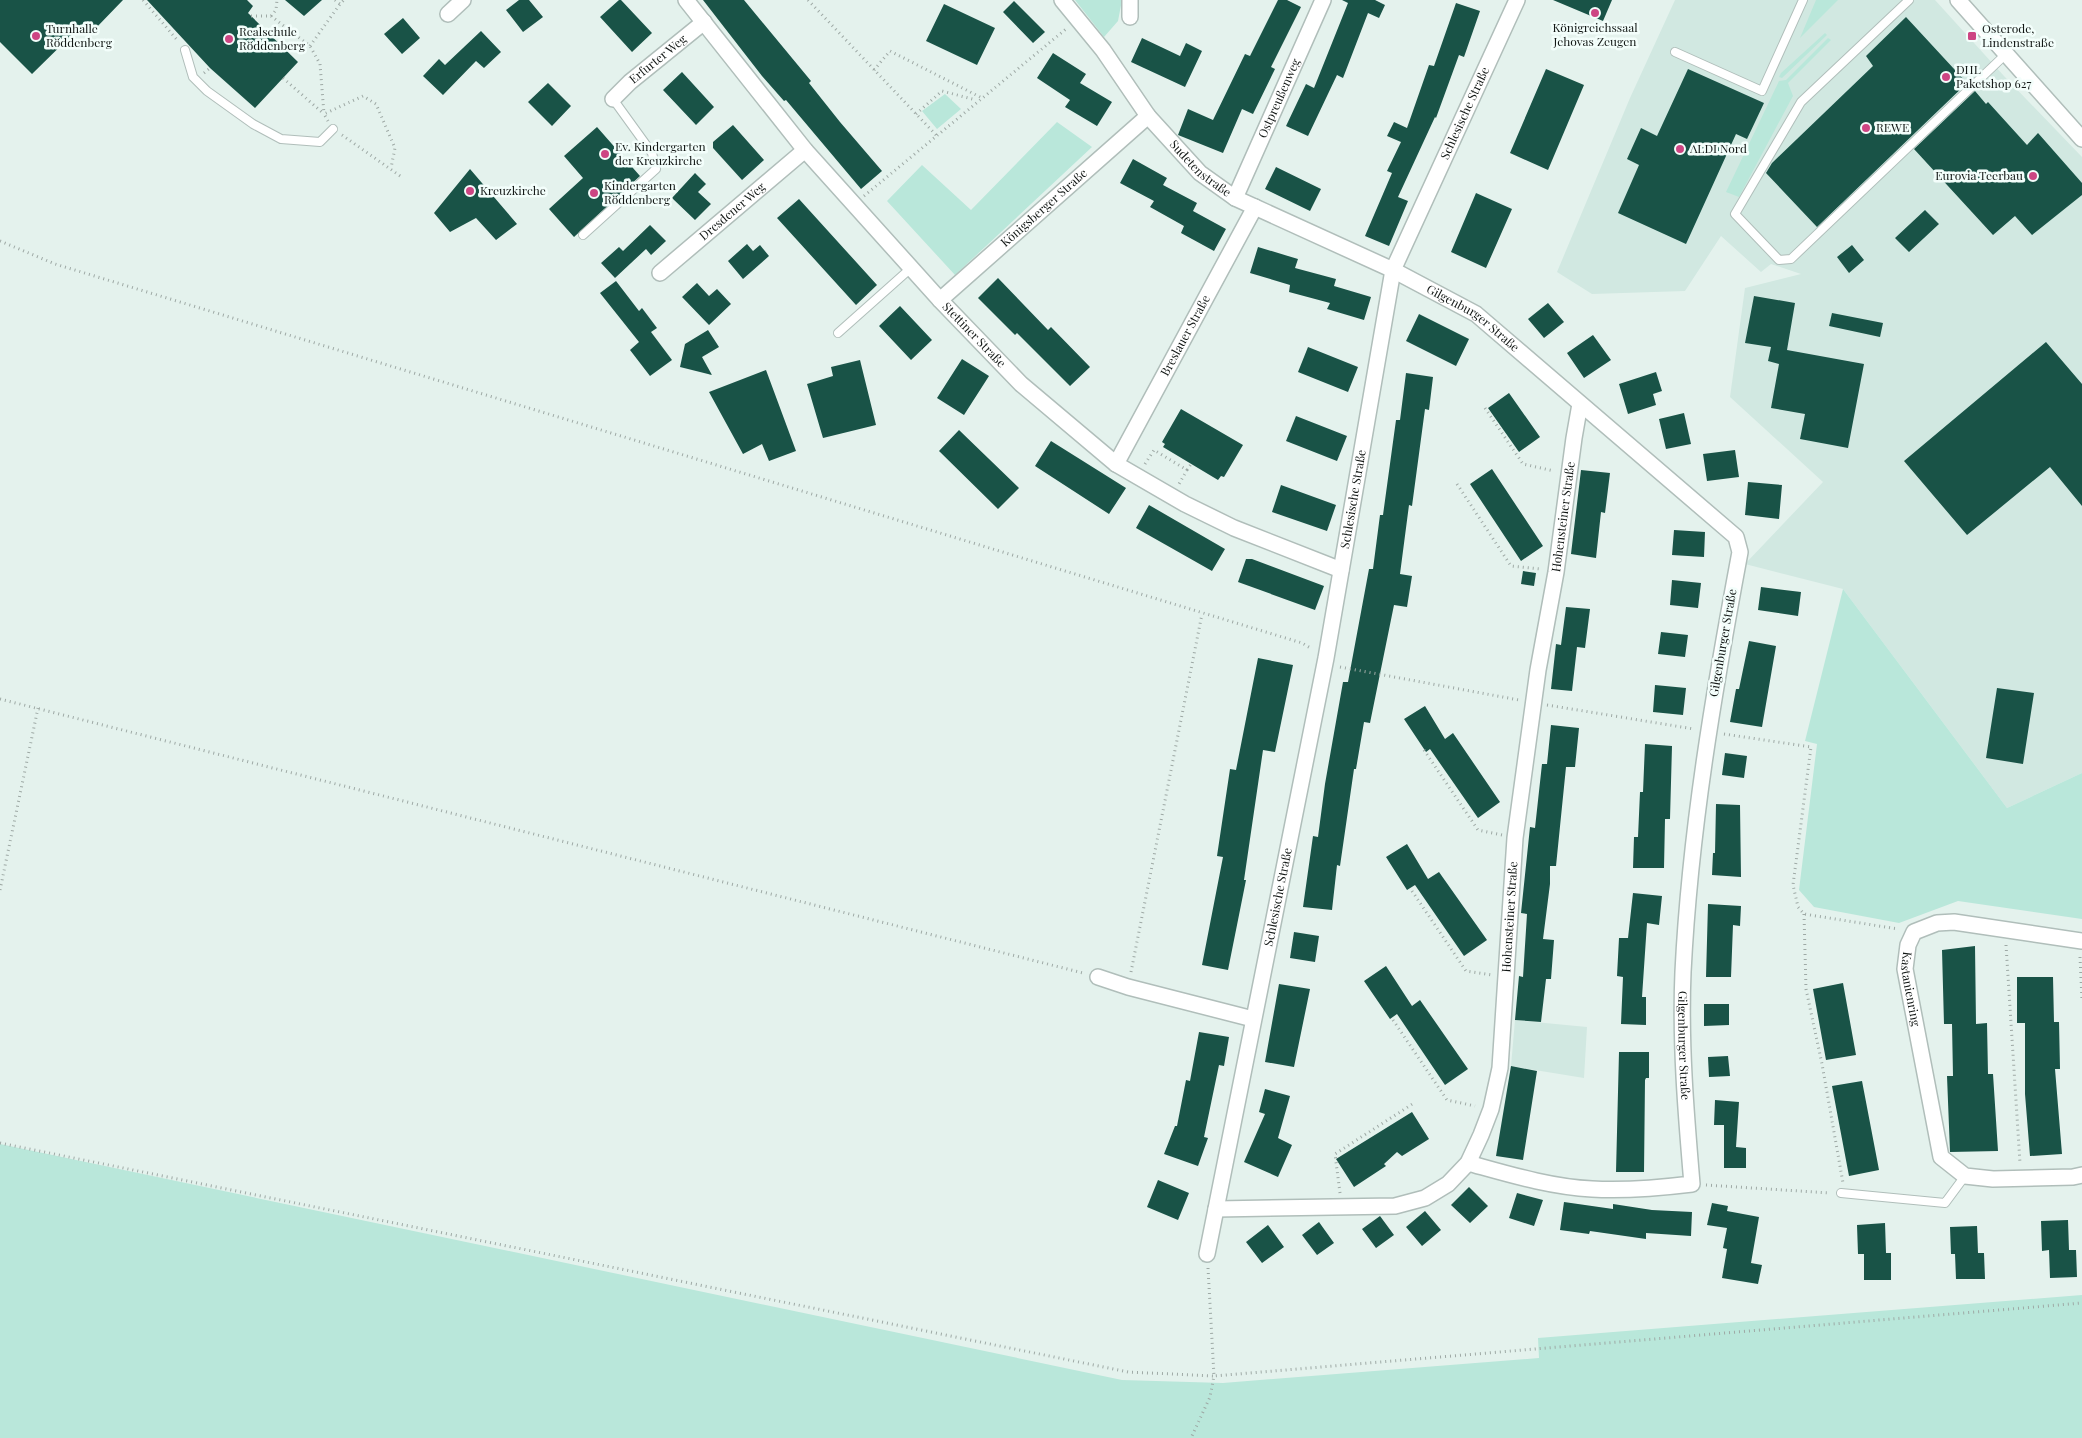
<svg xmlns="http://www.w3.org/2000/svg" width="2082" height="1438" viewBox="0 0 2082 1438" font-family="'Playfair Display',serif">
<rect width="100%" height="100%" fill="#e4f2ed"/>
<path fill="#d1e8e1" d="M1675 0H1935L2004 76 2082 157V773L2007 808 1843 589 1745 564 1823 482 1730 397 1745 288 1801 274 1771 264 1761 272 1721 236 1685 291 1592 294 1557 272 1630 98Z
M1515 1020 1587 1027 1584 1078 1511 1066Z"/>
<path fill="#b9e7da" d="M1075 0H1122L1118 21 1104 37Z
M1816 0H1838L1800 38Z
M1825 33 1827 35 1782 78 1779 77 1781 73Z
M1828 38 1831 40 1788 83 1793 96 1739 197 1726 192 1779 81 1786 80Z
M945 94 961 109 937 129 922 111Z
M1057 122 1092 147 955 275 887 201 922 165 971 210Z
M1843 589 2007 808 2082 773V919L1958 901 1899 923 1814 907 1799 890 1817 744 1805 741Z
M0 1144 1122 1380 1223 1383 1539 1358 1538 1338 2082 1295V1438H0Z"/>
<path fill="#195347" d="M0 0H123L95 29 84 23 32 74 0 42Z
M147 0H247L253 6 248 13 298 62 255 108 210 68Z
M285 0H322L304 16Z
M519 0H529L543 17 523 32 506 10Z
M619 0H621L652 33 632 52 600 17Z
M703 0H744L811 81 809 83 840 122 882 171 861 189 786 100 784 101 762 76Z
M1278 0H1287L1301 7 1271 67 1275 69 1253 114 1242 109 1223 153 1178 135 1188 109 1213 120 1245 54 1250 56Z
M1342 0H1375L1385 5 1379 18 1368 13 1343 78 1337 75 1308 136 1286 126 1306 84 1314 88 1348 3Z
M1553 0H1612L1603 21Z
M1014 1 1045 32 1033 43 1003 12Z
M1456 3 1480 11 1464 57 1459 55 1436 118 1435 117 1398 197 1408 201 1389 246 1365 236 1392 173 1387 171 1401 142 1387 136 1394 122 1407 128 1429 65 1434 66Z
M944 4 995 28 977 65 926 41Z
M1906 17 1967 83 1817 227 1766 173 1772 163 1873 66 1866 56Z
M403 18 420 38 402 54 384 34Z
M481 31 501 52 484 68 476 61 443 95 423 76 439 59 445 65Z
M1142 38 1180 56 1186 43 1202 51 1185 87 1131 62Z
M1053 53 1086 74 1080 83 1112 102 1097 126 1065 107 1070 100 1037 78Z
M1546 69 1584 85 1548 170 1510 153Z
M1688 69 1764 103 1747 139 1736 134 1686 244 1618 213 1639 165 1627 159 1641 128 1657 136Z
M682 72 714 107 696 125 663 90Z
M548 83 571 106 552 126 528 102Z
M1975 91 1986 104 1988 102 2027 145 2038 133 2082 183V195L2032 235 2015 216 1993 235 1914 149Z
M733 125 764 160 742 180 713 148V142Z
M597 127 640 176 574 237 549 209 583 178 564 156Z
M1133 159 1167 178 1163 185 1197 203 1193 211 1226 229 1214 251 1181 233 1184 226 1150 207 1154 201 1120 183Z
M1276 167 1321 189 1310 211 1265 189Z
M470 169 517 224 496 240 476 218 450 232 434 213Z
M695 173 706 184 698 192 711 204 695 220 672 198Z
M1476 193 1512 209 1486 268 1451 252Z
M799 199 877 285 856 305 777 218Z
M1925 210 1939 224 1909 252 1895 238Z
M650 225 666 241 651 255 646 249 615 278 601 263 619 247 623 251Z
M747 244 753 251 760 245 769 256 743 279 728 261Z
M1852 245 1864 260 1849 273 1837 257Z
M1258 247 1298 259 1295 268 1336 279 1334 286 1371 297 1364 320 1327 309 1330 303 1289 292 1290 285 1250 273Z
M998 278 1048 330 1051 327 1090 367 1070 386 1017 333 1015 335 978 298Z
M616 281 639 311 642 308 657 328 651 332 672 360 650 376 630 350 639 342 600 293Z
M697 283 709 296 717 289 731 304 709 325 682 297Z
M1754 296 1795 303 1787 350 1864 364 1848 448 1800 439 1805 414 1771 408 1779 364 1768 361 1771 347 1745 343Z
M1548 303 1564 322 1544 338 1528 319Z
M900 306 932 340 911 360 879 326Z
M1832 313 1883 323 1880 337 1829 326Z
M1419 314 1469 339 1456 366 1406 341Z
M708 330 719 347 702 357 712 375 680 367 685 344Z
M1593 335 1611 360 1584 378 1567 353Z
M2046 342 2082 384V506L2050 467 1967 535 1904 461Z
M1308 347 1358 367 1348 392 1298 372Z
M962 359 989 376 964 415 937 398Z
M860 360 876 425 823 438 807 384 833 376 831 367Z
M766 370 796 451 769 461 762 444 743 454 709 392Z
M1656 372 1662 391 1653 394 1656 405 1628 414 1619 384Z
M1406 373 1433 377 1429 410 1425 409 1412 506 1409 505 1400 574 1412 576 1407 607 1394 605 1370 723 1364 722 1356 769H1354L1340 866 1337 865 1332 910 1303 907 1313 836 1318 837 1325 784 1343 682H1348L1369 569H1373L1380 515H1383L1396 420H1400Z
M1509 393 1540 437 1519 452 1488 408Z
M1181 409 1243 445 1224 477 1221 476 1218 480 1163 447 1165 444 1162 442Z
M1684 413 1691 444 1666 449 1659 419Z
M1296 416 1347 436 1337 461 1286 441Z
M959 430 1019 488 998 509 939 451Z
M1051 441 1126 488 1109 514 1035 466Z
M1735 450 1739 477 1707 481 1703 454Z
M1492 469 1543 546 1521 561 1470 484Z
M1581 470 1610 473 1605 513 1601 512 1596 558 1571 554Z
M1748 482 1782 485 1779 519 1745 515Z
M1281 485 1336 505 1327 531 1272 512Z
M1149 505 1225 549 1212 571 1136 528Z
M1674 530 1705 532 1704 557 1672 555Z
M1246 559H1252L1324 586 1315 610 1238 582Z
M1523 571 1536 573 1534 586 1521 584Z
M1672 580 1701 583 1698 608 1670 605Z
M1761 587 1801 592 1798 616 1758 610Z
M1566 607 1590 609 1585 648 1577 647 1572 691 1551 689 1556 644 1561 645Z
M1661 632 1688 635 1685 657 1658 654Z
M1749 641 1776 646 1762 727 1730 722 1736 689H1739Z
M1258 658 1293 665 1275 752 1263 750 1244 880H1246L1228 970 1202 965 1223 857 1217 856 1230 769 1236 770Z
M1655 685 1686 688 1683 715 1653 712Z
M1997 688 2034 693 2023 764 1986 758Z
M1425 706 1445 739 1453 733 1500 802 1478 818 1430 749 1426 752 1404 719Z
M1551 725 1579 728 1575 767H1566L1556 866H1550V884L1543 939 1554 940 1551 979H1546L1541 1022 1515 1020 1519 976 1523 977 1527 914 1521 913 1530 827 1535 828 1542 764H1547Z
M1645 744 1672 746 1670 819H1665L1664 868H1633L1634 837H1638L1640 792H1643Z
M1725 753 1747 756 1744 778 1722 775Z
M1716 804 1740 805 1741 877 1712 875 1713 853H1715Z
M1407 844 1428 879 1439 872 1487 940 1464 956 1415 885 1407 890 1386 857Z
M1633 893 1662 896 1659 925 1647 923 1642 997H1646V1025L1621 1024 1623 977 1617 976 1619 938H1628Z
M1708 904 1741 906 1740 926 1733 925 1731 977H1706Z
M1294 932 1319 936 1315 962 1290 958Z
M1975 946 1976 1024 1987 1023 1988 1074H1993L1998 1151 1950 1152 1947 1076H1953L1952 1024H1944L1942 950Z
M1386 966 1412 1006 1420 1000 1468 1069 1445 1085 1397 1014 1390 1019 1364 981Z
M2017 977H2053L2054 1022H2059L2060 1069H2055L2062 1154 2030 1156 2025 1094V1023H2017Z
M1843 983 1856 1055 1826 1060 1813 989Z
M1279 984 1310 989 1294 1067 1265 1062Z
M1704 1004H1729V1025L1704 1026Z
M1199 1032 1229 1037 1224 1066 1219 1065 1204 1137 1208 1138 1198 1166 1164 1154 1175 1126H1177L1186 1080 1190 1081Z
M1619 1052H1649V1078H1646L1645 1080 1644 1172H1616Z
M1728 1056 1730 1076 1709 1077 1708 1057Z
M1511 1066 1537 1071 1523 1160 1496 1156Z
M1862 1081 1879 1170 1849 1176 1832 1086Z
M1265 1089 1290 1096 1278 1138 1292 1145 1278 1177 1244 1162 1265 1114 1259 1112Z
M1715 1100 1739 1102 1736 1147 1746 1148V1168H1724V1125H1714Z
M1412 1112 1429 1139 1402 1156 1397 1152 1384 1164 1386 1166 1354 1187 1336 1159Z
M1158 1180 1189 1193 1178 1220 1147 1207Z
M1469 1187 1488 1206 1470 1223 1451 1205Z
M1517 1193 1543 1200 1534 1226 1509 1218Z
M1564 1202 1613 1209V1204L1652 1210 1692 1212 1691 1236 1646 1233V1239L1590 1231 1589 1234 1560 1230Z
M1712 1203 1728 1206 1727 1211 1759 1217 1751 1263 1762 1265 1758 1284 1722 1278 1727 1249 1723 1248 1727 1228 1707 1225Z
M1425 1211 1441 1230 1422 1246 1406 1227Z
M1380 1216 1394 1235 1376 1248 1362 1229Z
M2068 1220 2069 1250H2076L2077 1277 2050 1278 2049 1250 2042 1251 2041 1221Z
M1319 1222 1334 1243 1317 1255 1302 1235Z
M1885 1223 1886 1253H1891V1280H1864V1254H1858L1857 1225Z
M1268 1225 1284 1247 1262 1263 1246 1242Z
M1977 1226 1978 1253H1984L1985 1279H1956L1955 1254H1951L1950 1227Z"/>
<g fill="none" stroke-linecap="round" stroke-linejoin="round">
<g stroke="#b0beba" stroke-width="10">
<path id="service" d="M1909 0 1801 102 1735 214 1779 260 1791 259 2006 54
M185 50 193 77 207 91 253 124 281 139 320 142 333 129
M1675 52 1762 91 1803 0
M583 235 656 169 652 153 613 99
M838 333 911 268
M1841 1193 1945 1203 1965 1176"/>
</g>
<g stroke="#b0beba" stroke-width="18">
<g id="minor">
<path id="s1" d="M686 0 805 150 940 300 1021 384 1116 464 1185 504 1234 528 1341 570"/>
<path id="s2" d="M1062 0 1103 50 1148 116 1200 173 1235 198 1393 270 1476 314 1736 537 1740 552C1714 691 1690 830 1683 972 1680 1042 1686 1114 1692 1184 1659 1188 1625 1191 1592 1189 1550 1187 1508 1174 1468 1163"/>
<path d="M1130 0V17"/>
<path d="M1958 0 2082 139"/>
<path d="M448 14 463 0"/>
<path id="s3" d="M613 99 630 82 704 22"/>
<path id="s4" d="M1235 198 1323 0"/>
<path id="s5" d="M660 273 805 150"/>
<path id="s6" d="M940 300 1148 116"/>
<path id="s7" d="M1116 464 1255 207"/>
<path id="s8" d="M2082 941 1954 922 1937 923 1914 932 1908 945 1905 969 1941 1157 1965 1176 1993 1179 2073 1177 2082 1175"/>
<path d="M1098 977 1128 987 1253 1019"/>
<path id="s9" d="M1216 1209 1395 1206 1425 1198 1448 1184 1468 1163 1481 1135 1491 1109 1500 1068 1515 838 1538 670 1556 572 1574 438 1580 404"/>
<path id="s10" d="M1207 1254 1326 658 1393 270 1517 0"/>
</g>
</g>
<path stroke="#9ea9a5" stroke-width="3" stroke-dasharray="1 4" stroke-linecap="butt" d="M143 0 178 41
M335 0 340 4 344 0
M808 0 937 136
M251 16H271L310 46 320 64 324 114
M271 16 276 10 277 0
M310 46 340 4
M874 70 890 51 982 98
M204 73 210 68
M283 78 324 114
M916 114 942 91 976 100
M328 121 324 114 363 96 376 104 395 148 391 168
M342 135 403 178
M864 196 1066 29
M0 241 55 264 1302 643 1312 649
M1485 408 1523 464 1554 471
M1145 464 1154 450 1187 470 1179 484
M1187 470 1191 464
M1457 484 1511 566 1540 569
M1340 667 1519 700
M0 699 1083 973
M1547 705 1694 729
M1724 734 1811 747 1793 885 1798 907 1804 914 1898 929
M1424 750 1478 830 1502 835
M0 890 38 708
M1412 891 1466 971 1492 975
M1804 914 1806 989 1822 1064 1843 1183
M2006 945 2020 1163
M2080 957 2082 1000
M1131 972 1202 614
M1393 1020 1447 1100 1475 1106
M0 1143 1128 1372 1214 1376 1210 1397 1191 1438
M1706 1185 1830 1193
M1340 1193 1335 1154 1414 1103
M1208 1268 1214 1376 2082 1303"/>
<use href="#service" stroke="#fff" stroke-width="8"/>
<use href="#minor" stroke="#fff" stroke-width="15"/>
</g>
<g fill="#cd4583" stroke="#f3fefb" stroke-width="2">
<circle cx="1595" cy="13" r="5"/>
<circle cx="36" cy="36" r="5"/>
<rect x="1967" y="31" width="10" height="10" rx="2.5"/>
<circle cx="229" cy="39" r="5"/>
<circle cx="1946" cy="77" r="5"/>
<circle cx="1866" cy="128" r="5"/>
<circle cx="1680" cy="149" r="5"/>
<circle cx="605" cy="154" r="5"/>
<circle cx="2033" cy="176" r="5"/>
<circle cx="470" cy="191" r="5"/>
<circle cx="594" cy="193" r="5"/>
</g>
<g text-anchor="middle" stroke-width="5" stroke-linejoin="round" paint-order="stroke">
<g font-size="12" fill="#121715" stroke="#f3fefb" text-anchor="start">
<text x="1595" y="32" text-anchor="middle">Königreichssaal<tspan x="1595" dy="14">Jehovas Zeugen</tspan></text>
<text x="46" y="33">Turnhalle<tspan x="46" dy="14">Röddenberg</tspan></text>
<text x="1982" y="33">Osterode,<tspan x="1982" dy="14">Lindenstraße</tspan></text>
<text x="239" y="36">Realschule<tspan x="239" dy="14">Röddenberg</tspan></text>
<text x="1956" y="74">DHL<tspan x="1956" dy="14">Paketshop 627</tspan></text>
<text x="1876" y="132">REWE</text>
<text x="615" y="151">Ev. Kindergarten<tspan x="615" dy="14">der Kreuzkirche</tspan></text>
<text x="1690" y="153">ALDI Nord</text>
<text x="2023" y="180" text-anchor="end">Eurovia Teerbau</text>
<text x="604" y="190">Kindergarten<tspan x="604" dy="14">Röddenberg</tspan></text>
<text x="480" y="195">Kreuzkirche</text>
</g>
<g font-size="12" fill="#121715" stroke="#f3fefb">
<text dy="4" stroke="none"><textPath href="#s3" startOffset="60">Erfurter Weg</textPath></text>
<text dy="4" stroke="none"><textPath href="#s4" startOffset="109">Ostpreußenweg</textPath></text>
<text dy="4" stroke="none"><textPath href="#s10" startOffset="1174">Schlesische Straße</textPath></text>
<text dy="4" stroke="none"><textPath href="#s2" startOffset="219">Sudetenstraße</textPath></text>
<text dy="4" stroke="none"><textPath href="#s6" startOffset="139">Königsberger Straße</textPath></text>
<text dy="4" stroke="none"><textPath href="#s5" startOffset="95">Dresdener Weg</textPath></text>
<text dy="4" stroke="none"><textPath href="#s2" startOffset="532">Gilgenburger Straße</textPath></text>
<text dy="4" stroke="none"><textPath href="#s1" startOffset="442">Stettiner Straße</textPath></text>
<text dy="4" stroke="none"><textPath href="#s7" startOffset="146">Breslauer Straße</textPath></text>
<text dy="4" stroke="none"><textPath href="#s10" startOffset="769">Schlesische Straße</textPath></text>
<text dy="4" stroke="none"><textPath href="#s9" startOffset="922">Hohensteiner Straße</textPath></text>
<text transform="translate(1723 643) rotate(-80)" y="4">Gilgenburger Straße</text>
<text dy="4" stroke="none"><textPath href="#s10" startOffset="364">Schlesische Straße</textPath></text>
<text dy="4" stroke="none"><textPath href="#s9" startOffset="518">Hohensteiner Straße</textPath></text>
<text dy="4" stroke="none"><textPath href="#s8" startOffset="230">Kastanienring</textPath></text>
<text dy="4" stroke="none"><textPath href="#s2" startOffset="1388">Gilgenburger Straße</textPath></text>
</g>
</g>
</svg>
